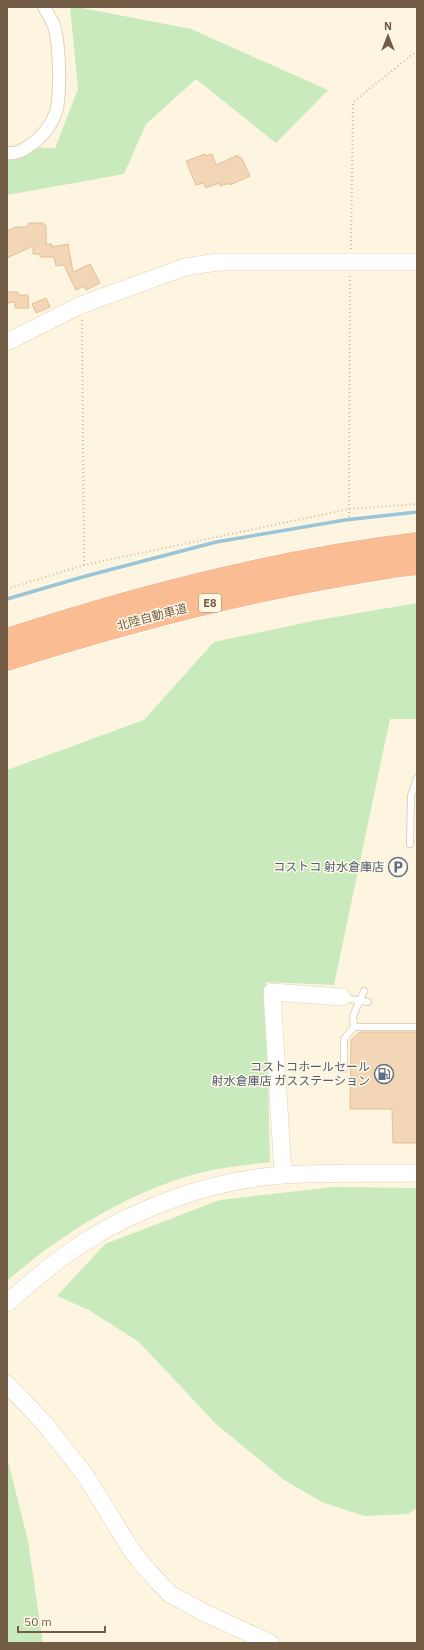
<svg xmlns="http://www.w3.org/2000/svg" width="424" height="1650" viewBox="0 0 424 1650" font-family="'IBM Plex Sans','Noto Sans JP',sans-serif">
<rect width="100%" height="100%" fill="#fdf5df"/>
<path fill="#c9eabd" d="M70 7H77L191 29 328 90 276 143 196 79 146 124 124 174 7 195V146L55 148 78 89Z
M417 603V719H390L334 985 266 982 270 1162C248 1165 225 1167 203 1172 130 1191 63 1232 7 1281V770L144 720 214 642 318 620Z
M334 1187 417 1188V1508L408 1514 365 1516 324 1503 284 1480 216 1424 139 1342 89 1310 57 1296 105 1244 220 1200Z
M7 1457 28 1541 43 1643H7Z"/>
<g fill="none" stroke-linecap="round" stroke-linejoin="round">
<path stroke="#99c5d8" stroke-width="3.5" d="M7 599 86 576 216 542 345 520 417 512"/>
</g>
<path fill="#f2d6b6" stroke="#e5bf96" d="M205 154 206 156 212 154 216 165 238 155 239 158 241 157 250 176 230 185V183L225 185V184L220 186 219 183 206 188 203 183 196 185 186 161Z
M28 223H43V225H46V244H52L51 247 68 244 73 272 90 264 100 283 86 290 84 286 76 290 64 265 56 266 54 257H40V254H33V246L7 258V231L15 227H28Z
M7 292H18V295H28L29 308H15V302L7 303Z
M46 298 50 307 36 313 32 304Z
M360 1032H417V1143H393L392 1109H350L351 1040Z"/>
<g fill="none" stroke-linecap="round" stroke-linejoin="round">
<g stroke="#e0d2bb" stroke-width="8">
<path id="lane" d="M410 844 411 796 417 778
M364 991 353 1016 354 1027H417
M344 998 368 1002
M344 1069V1039L354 1027"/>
</g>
<g stroke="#e0d2bb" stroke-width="14">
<path id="street" d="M7 153C19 154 22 150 32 144 42 137 52 124 56 112 61 94 60 41 53 23 50 18 47 12 44 7"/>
</g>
<g stroke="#e3d1b6" stroke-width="18">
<path id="secondary" d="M7 342 81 305 185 267 218 262H417
M283 1175 272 992 342 997
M7 1303C31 1282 55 1261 83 1243 140 1206 216 1179 284 1175 328 1172 373 1174 417 1173
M7 1384 45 1424 85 1475 132 1551 150 1573 170 1594 203 1612 270 1643"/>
</g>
<g stroke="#fff" stroke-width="24">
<path id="highway" d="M7 639C140 595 278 560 417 543
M7 660C105 629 203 602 303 583 341 576 379 568 417 564"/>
</g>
<path stroke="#d7ba9a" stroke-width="2" stroke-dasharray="1 3" stroke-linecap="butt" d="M351 249 353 102 417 51
M82 320 84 565
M349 517 350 275
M7 589 84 565 349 509 417 504"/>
<use href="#lane" stroke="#fff" stroke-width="6"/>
<use href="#street" stroke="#fff" stroke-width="12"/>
<use href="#secondary" stroke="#fff" stroke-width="17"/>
<use href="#highway" stroke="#f9bc93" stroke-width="22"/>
</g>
<defs>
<g id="parking-ring" transform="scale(1)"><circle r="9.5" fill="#fff8e5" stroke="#5c6f8a" stroke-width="1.5"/><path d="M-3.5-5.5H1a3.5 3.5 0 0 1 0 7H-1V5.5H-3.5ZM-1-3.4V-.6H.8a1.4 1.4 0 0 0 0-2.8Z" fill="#5c6f8a"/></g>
<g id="fuel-ring" transform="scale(1)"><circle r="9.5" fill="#fff8e5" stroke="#5c6f8a" stroke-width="1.5"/><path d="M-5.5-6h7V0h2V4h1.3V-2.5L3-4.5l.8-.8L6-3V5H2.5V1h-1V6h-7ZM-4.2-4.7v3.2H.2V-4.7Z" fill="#5c6f8a"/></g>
</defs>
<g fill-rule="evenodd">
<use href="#parking-ring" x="398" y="867"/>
<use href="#fuel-ring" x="384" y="1074"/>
</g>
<g text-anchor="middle" stroke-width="3" stroke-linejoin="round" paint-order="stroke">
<rect fill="#fff8e5" stroke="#9d8b76" stroke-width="1" x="199" y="594" width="22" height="18" rx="3"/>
<g font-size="11" font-weight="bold" fill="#735c46">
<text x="210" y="607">E8</text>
</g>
<g font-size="12" fill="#735c46" stroke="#fff8e5">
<text transform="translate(152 617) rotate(-15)" y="4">北陸自動車道</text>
</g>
<g font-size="12" fill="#4e5e75" stroke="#fff8e5" text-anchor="end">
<text x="384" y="871">コストコ 射水倉庫店</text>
<text x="370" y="1071">コストコホールセール<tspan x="370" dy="14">射水倉庫店 ガスステーション</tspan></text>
</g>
</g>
<rect width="424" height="1650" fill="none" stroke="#735c46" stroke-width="16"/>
<g transform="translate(388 36)" stroke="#fff8e5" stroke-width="3" paint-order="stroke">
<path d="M0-3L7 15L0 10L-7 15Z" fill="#735c46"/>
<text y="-6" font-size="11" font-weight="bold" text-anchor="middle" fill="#735c46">N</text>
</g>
<path d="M18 1626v6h87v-6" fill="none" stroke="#735c46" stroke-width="2"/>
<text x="24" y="1626" font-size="12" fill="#735c46" stroke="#fff8e5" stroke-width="3" paint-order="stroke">50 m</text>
</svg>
